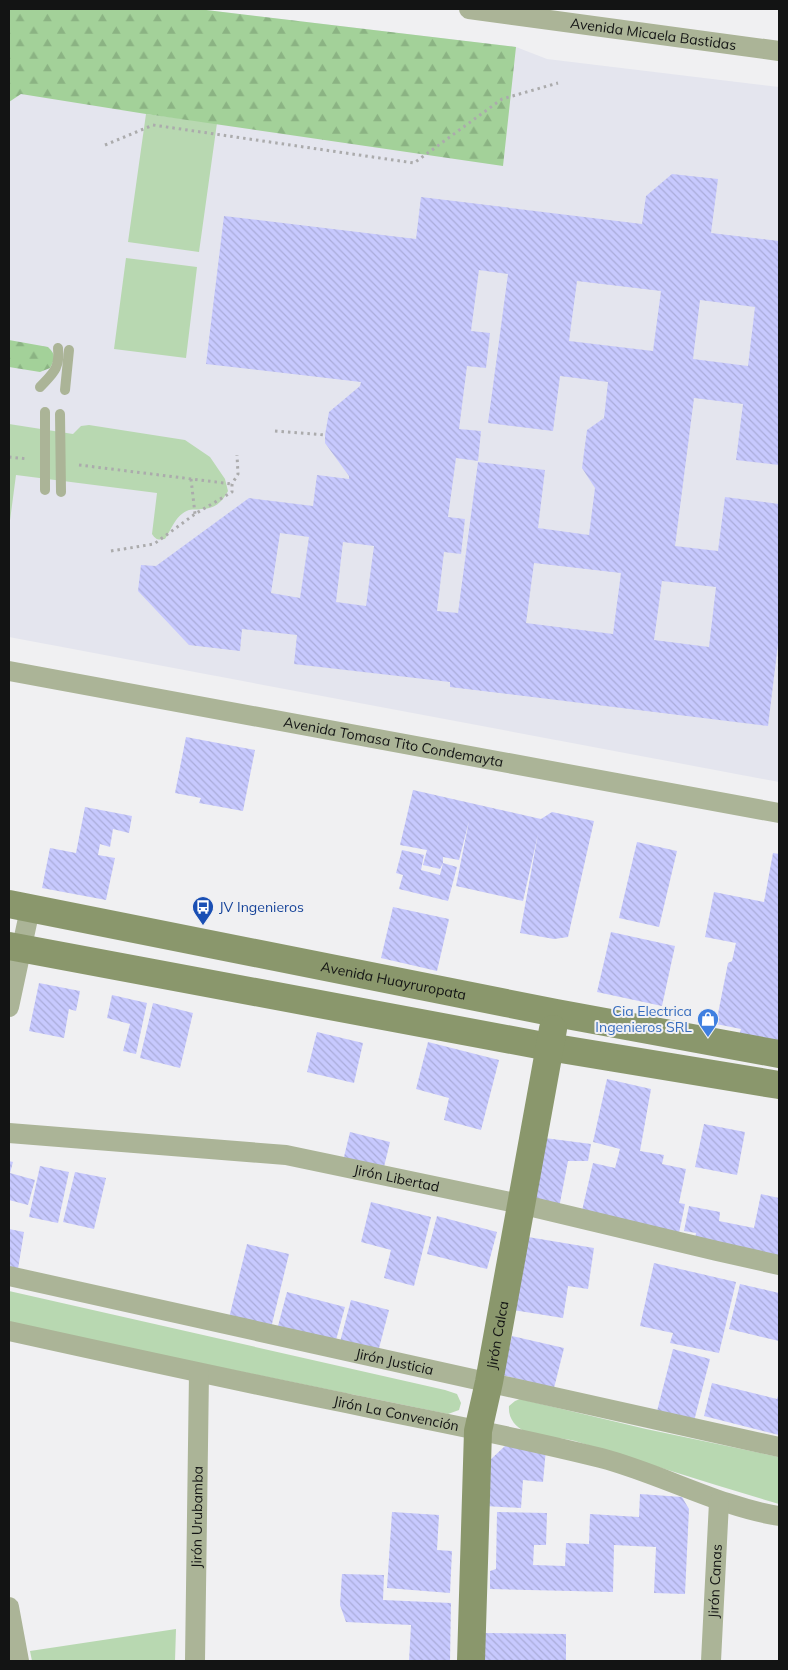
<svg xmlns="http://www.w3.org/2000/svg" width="788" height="1670" viewBox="0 0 788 1670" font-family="Mulish,sans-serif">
<defs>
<pattern id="forest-firs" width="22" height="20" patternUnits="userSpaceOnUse" patternTransform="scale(1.25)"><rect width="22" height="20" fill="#a3d199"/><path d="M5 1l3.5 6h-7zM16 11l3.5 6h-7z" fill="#8bb383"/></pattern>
<pattern id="building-back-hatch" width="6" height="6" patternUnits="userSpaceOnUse" patternTransform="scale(1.25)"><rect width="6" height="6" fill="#c7c9fe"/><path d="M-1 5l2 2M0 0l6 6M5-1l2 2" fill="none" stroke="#aaacd9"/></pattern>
</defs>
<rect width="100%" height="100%" fill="#f0f0f2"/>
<path fill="#e4e5ee" d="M9 9H198L516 47 547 59 779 87V782L9 637Z"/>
<path fill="#b8d8b1" d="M146 114 217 123 199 252 128 242Z
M126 258 197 267 186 358 114 349Z
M9 424 73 434 81 426 89 425 185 440 210 457 225 479 228 491C222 502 215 509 201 509 198 510 193 509 189 510 175 515 172 529 165 539 158 540 156 540 152 534L157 493 16 475 9 528Z
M9 1291 445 1390 457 1394 461 1403 459 1410 448 1414 9 1324Z
M520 1399 646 1429 779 1457V1504C711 1484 643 1462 575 1441 560 1437 540 1438 526 1432 515 1427 508 1418 509 1406L515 1401Z
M176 1629 175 1661H32L30 1651Z"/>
<path fill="url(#forest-firs)" d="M9 9H198L516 47 503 166 146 114 21 94 9 102Z
M9 340 48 347C56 354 55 359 50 368L40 372 9 367Z"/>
<path fill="url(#building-back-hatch)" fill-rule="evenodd" d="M672 174 718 179 711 233 779 241V465L736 460 743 404 694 398 675 546 718 551 725 497 779 504V636L768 726 450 687V682L294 664 297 635 242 629 240 651 189 645 138 591 141 565 156 566 249 498 313 506 317 475 349 479V476L325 443V435L329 412 360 386 361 382 206 364 224 216 416 239 421 197 642 224 646 196ZM479 270 508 274 488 423 553 431 560 376 608 382 604 418 587 430 582 468 595 488 589 535 538 528 545 470 478 462 458 613 437 611 444 552 461 554 465 519 448 517 456 458 478 461 481 431 459 429 467 366 486 368 490 333 471 331ZM577 281 661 291 653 351 569 341ZM700 300 755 307 748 366 693 359ZM280 533 309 537 300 598 271 593ZM343 542 374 546 366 606 336 602ZM534 563 621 573 613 634 526 623ZM662 581 716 587 709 647 654 640Z
M186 737 255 750 243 811 199 803 201 798 175 793Z
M413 790 541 819 552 812 594 821 568 937 554 939 520 933 538 834 523 901 456 886 469 821 459 860 443 857V863L457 867 448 901 399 889 403 875 396 873 402 850 424 855 421 870 440 875 443 863 440 869 423 865 427 850 400 845Z
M85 807 132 816 129 833 113 829 110 847 100 844 98 855 115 858 106 900 42 888 50 848 76 853Z
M637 842 677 851 659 927 619 918Z
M773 853 779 854V1043L739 1036 741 1029 716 1024 728 963 732 961 736 943 705 937 714 892 764 902Z
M393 907 449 919 437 971 381 958Z
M611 932 675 946 662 1006 597 992Z
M39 983 80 991 76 1011 69 1009 64 1038 29 1031Z
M112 995 147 1003 136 1054 123 1051 130 1024 107 1018Z
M153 1003 193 1013 180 1068 140 1058Z
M317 1032 363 1043 354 1083 307 1072Z
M428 1042 499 1060 481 1130 444 1120 449 1098 416 1089Z
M607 1079 651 1089 640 1151 664 1155 662 1164 686 1169 679 1203 685 1204 679 1233 581 1215 593 1163 615 1168 620 1149 593 1142Z
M704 1124 745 1132 737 1175 695 1167Z
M350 1132 390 1142 383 1171 343 1161Z
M537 1137 591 1144 588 1161H568L559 1208 525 1201Z
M9 1161 13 1162 10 1173 35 1180 28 1205 9 1200Z
M40 1166 69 1172 58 1223 29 1217Z
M75 1172 106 1178 94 1229 63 1222Z
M761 1194 779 1198V1258L695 1241 696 1233 684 1231 689 1206 720 1212 719 1221 754 1228Z
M371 1202 431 1217 414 1286 384 1278 391 1250 361 1242Z
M437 1216 497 1232 487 1269 427 1254Z
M9 1229 24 1232 18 1269 9 1267Z
M516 1235 594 1248 588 1289 568 1286 563 1318 513 1310Z
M247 1244 289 1254 271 1328 229 1318Z
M654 1263 736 1282 719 1353 670 1343 673 1333 640 1326Z
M740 1284 779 1293V1341L729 1329Z
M287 1292 345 1307 336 1340 278 1326Z
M351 1300 389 1310 378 1352 340 1342Z
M512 1336 564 1348 554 1388 502 1375Z
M673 1349 710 1359 693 1425 656 1415Z
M712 1383 777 1399 779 1393V1435L704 1416Z
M505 1446 546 1449 543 1482 523 1480 521 1508 485 1506 489 1461Z
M640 1494 682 1497 689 1509 685 1594 654 1593 656 1547 614 1545 613 1592 490 1589V1571L496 1569 497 1512 547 1513 546 1545H534L533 1565 565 1566 566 1543 589 1544 590 1514 639 1517Z
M392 1512 439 1515 437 1550 452 1551 450 1593 387 1588Z
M342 1574 384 1575 383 1600 451 1603 450 1661H409L411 1625 346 1622 340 1605Z
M483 1633 566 1634V1661H482Z"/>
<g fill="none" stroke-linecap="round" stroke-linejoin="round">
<path stroke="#ababac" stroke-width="3" stroke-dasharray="2.5 4" stroke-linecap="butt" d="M105 145 153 125 414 163 502 99 558 83
M275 431 325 435
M9 457 28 459
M79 465 232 484
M191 479 195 514
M111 551 154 544 195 514 232 492V484L238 474 237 455"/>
<path stroke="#abb497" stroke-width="10" d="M40 387C53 373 60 369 58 348
M65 390 69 350
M45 412V490
M60 414 61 492"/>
<g stroke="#abb497" stroke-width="20">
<path id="s1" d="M469 9 779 51"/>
<path id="s2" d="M9 671 779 813"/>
<path d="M9 1007 30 909"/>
<path id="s3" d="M9 1133 286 1155 520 1204 717 1251 779 1265"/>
<path id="s4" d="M9 1276 779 1447"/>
<path id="s5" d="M9 1331C118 1355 227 1379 336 1401 425 1420 514 1436 601 1458 662 1474 717 1506 779 1516"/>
<path d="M9 1607 19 1661"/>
<path id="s6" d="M195 1661 199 1373"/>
<path id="s7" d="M711 1661 719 1502"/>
</g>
<g stroke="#8a976c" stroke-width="28">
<path id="s8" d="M9 904 556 1013 779 1054"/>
<path d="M9 946 549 1047 779 1085"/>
<path id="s9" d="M471 1661 478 1431 489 1382 553 1029"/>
</g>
</g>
<defs>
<g id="bus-pin" transform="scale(1.125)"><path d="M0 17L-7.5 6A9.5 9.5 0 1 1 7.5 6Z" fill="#1a4fb4" stroke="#f0f0f2"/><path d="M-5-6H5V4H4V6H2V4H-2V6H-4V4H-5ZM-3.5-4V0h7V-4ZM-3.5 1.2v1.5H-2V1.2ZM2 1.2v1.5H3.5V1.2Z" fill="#fff"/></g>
<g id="shop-pin" transform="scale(1.125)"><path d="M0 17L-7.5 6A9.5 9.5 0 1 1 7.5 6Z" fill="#3f7fe0" stroke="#f0f0f2"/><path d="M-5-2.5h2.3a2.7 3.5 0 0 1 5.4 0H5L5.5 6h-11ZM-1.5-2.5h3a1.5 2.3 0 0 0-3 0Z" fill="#fff"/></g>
</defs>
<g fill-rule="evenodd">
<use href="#bus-pin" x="203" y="907"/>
<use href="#shop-pin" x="708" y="1019"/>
</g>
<g text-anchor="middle" stroke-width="4" stroke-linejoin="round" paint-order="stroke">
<g font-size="14" fill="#131414" stroke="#f0f0f2">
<text dy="5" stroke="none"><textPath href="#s1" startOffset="186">Avenida Micaela Bastidas</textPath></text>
<text dy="5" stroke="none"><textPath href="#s2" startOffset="391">Avenida Tomasa Tito Condemayta</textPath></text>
<text dy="5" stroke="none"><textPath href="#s8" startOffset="392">Avenida Huayruropata</textPath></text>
<text dy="5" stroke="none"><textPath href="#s3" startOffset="391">Jirón Libertad</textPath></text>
<text dy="5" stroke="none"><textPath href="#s9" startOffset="328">Jirón Calca</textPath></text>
<text dy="5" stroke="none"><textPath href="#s4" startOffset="395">Jirón Justicia</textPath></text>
<text dy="5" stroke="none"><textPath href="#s5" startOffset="396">Jirón La Convención</textPath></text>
<text dy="5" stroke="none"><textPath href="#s6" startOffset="144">Jirón Urubamba</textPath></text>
<text dy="5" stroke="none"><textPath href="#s7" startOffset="80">Jirón Canas</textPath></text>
</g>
<g font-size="14" fill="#164399" stroke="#f0f0f2" text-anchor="start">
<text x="219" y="912">JV Ingenieros</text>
</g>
<g font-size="14" fill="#366cbe" stroke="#f0f0f2" text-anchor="end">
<text x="692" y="1016">Cia Electrica<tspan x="692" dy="16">Ingenieros SRL</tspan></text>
</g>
</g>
<rect width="788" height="1670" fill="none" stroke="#131414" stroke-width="20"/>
</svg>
